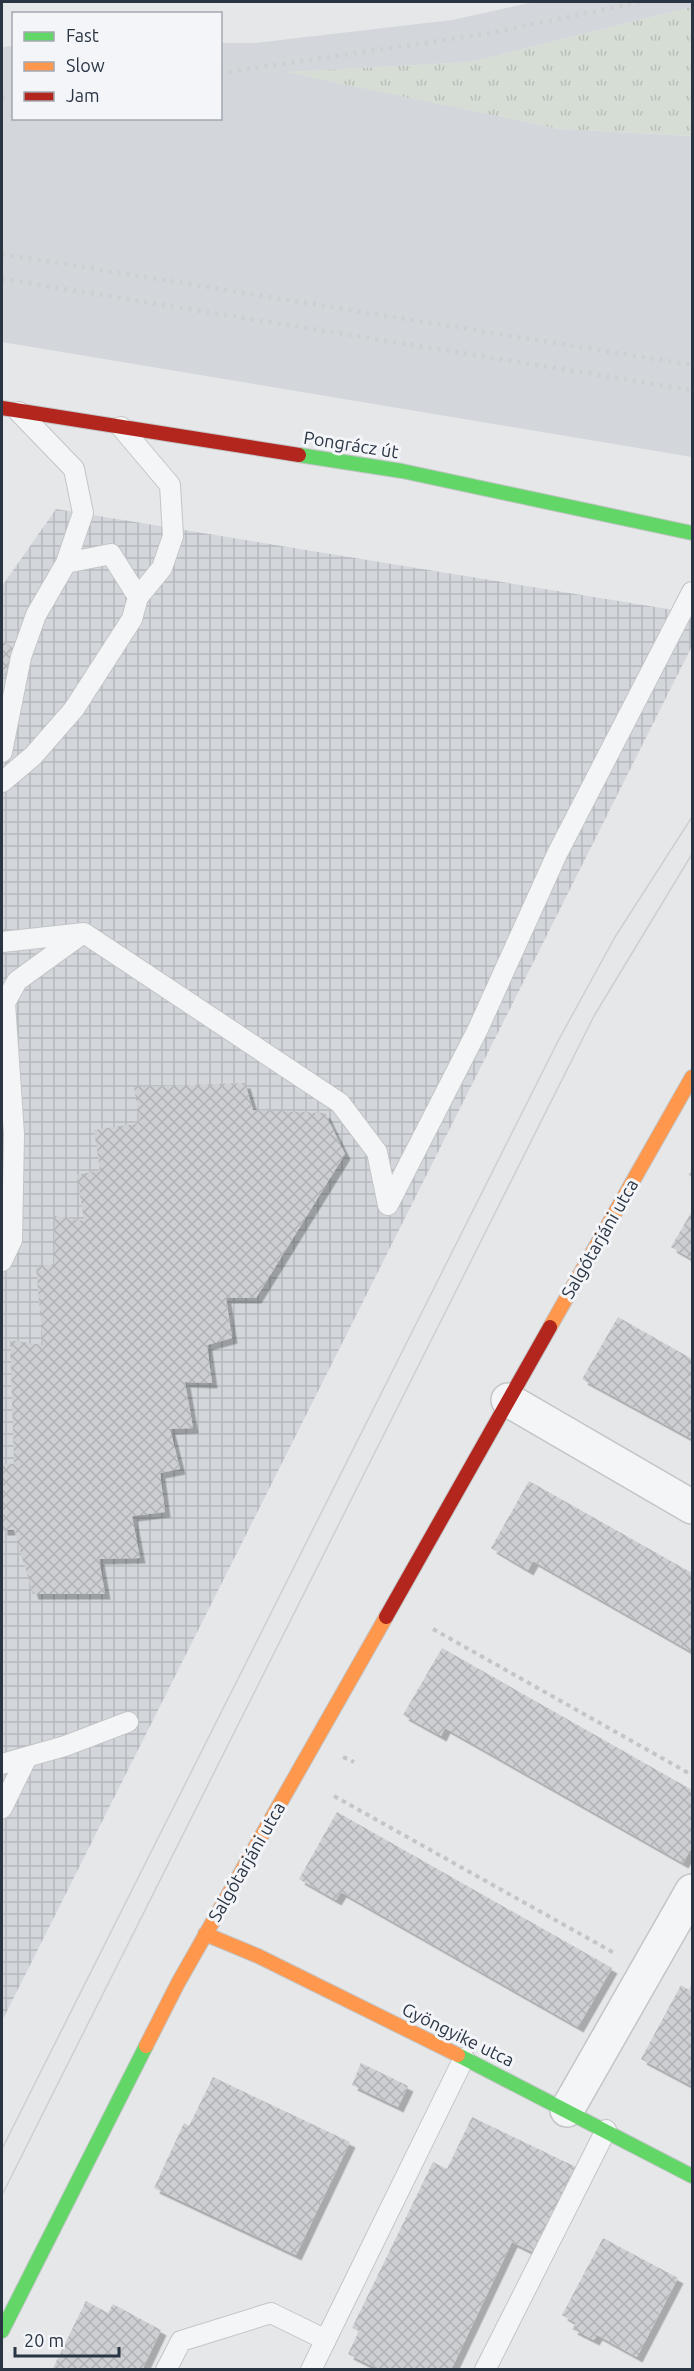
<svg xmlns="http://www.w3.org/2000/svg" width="694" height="2371" viewBox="0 0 694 2371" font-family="Ubuntu,sans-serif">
<defs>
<pattern id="industrial-grid" width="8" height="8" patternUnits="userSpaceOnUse" patternTransform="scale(1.5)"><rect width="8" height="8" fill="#d3d7dc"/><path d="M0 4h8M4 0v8" fill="none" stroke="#b5b9be"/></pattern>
<pattern id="grass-tufts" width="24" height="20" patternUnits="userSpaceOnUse" patternTransform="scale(1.5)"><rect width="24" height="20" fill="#d6ddd5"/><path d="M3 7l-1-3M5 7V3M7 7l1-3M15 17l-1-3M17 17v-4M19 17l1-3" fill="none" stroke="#b8beb8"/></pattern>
<pattern id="building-cross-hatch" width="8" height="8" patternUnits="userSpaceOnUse" patternTransform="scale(1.5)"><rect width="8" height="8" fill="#cdcfd2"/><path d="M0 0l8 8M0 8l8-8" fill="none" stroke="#b0b2b6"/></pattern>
<filter id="shadow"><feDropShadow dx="5.5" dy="5.5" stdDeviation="0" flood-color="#0004"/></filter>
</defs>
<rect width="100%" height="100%" fill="#e5e7e9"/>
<path fill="#d3d7dc" d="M534 2H692V7L471 62 288 72 560 129 692 136V457L2 342V47L13 46 14 118H220L221 43H255L452 20Z"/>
<path fill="url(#industrial-grid)" d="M56 509 692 613V646L2 2021V586Z"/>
<path fill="url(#grass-tufts)" d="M692 7V136L560 129 285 72 471 62Z"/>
<path fill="url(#building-cross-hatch)" filter="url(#shadow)" d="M2 640 19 653 2 678Z
M245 1083 253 1110 325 1113 345 1154 256 1298H226L232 1338 207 1345 212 1383 185 1382 193 1428 170 1429 180 1469 160 1473 165 1512 132 1516 140 1558 99 1559 105 1594H33L14 1530H2V1463L14 1464 10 1340 43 1345 36 1267 54 1264 55 1216 84 1221 77 1175 100 1170 94 1130 140 1123 134 1087Z
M692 1211V1259L671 1247Z
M618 1317 692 1359V1439L582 1379Z
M529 1481 692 1573V1652L533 1561 528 1570 491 1548Z
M442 1648 692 1790V1847L683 1863 445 1728 441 1736 403 1715Z
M337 1812 612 1968 578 2027 341 1892 336 1900 299 1879Z
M692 1984V2086L641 2059 681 1985 689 1990Z
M361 2063 408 2086 398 2107 352 2085Z
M213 2077 350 2142 296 2255 154 2188 184 2123 189 2126Z
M472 2117 578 2168 537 2254 512 2242 451 2370H380L348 2354 359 2331 352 2328 433 2162 447 2169Z
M603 2238 678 2278 637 2357 597 2335 594 2340 572 2329 576 2323 562 2315Z
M86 2301 108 2313 113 2304 161 2330 142 2370H52Z"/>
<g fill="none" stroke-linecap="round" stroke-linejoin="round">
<g stroke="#c3c5c7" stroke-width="22">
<path id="lane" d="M66 563 111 554 138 597
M2 752 21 657 36 615 66 563 83 513 74 469 19 412
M2 782 33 756 74 709 132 619 138 597 162 568 173 536 170 485 121 427
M2 942 84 933 340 1103 377 1152 388 1205
M388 1205 478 1029 557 854 692 592
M2 1261 12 1240 14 1134 5 1003 17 981 82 934
M2 1764 65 1746 128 1722
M2 1808 27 1757
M166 2370 181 2341 271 2313 326 2340
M311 2370 464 2058
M485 2370 606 2130"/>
</g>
<g stroke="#c3c5c7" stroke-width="36">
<path id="street" d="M508 1400 692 1507
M567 2110 692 1891"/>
</g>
<g stroke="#c3c5c7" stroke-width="16">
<path id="fast" d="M299 455 402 471 692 533
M458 2055 692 2176
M2 2331 146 2046"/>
</g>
<g stroke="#c3c5c7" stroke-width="16">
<path id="slow" d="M550 1327 692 1077
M205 1934 258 1956 458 2055
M146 2046 178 1983 386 1617"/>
</g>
<g stroke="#c3c5c7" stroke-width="16">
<path id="jam" d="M2 408 299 455
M386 1617 550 1327"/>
</g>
<path stroke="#c3c5c8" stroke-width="4" stroke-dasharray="4.5 4.5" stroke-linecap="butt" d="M690 1173 692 1175
M433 1629 692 1775
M343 1757 354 1762
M334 1796 616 1954"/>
<use href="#lane" stroke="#f4f5f6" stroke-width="20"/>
<use href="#street" stroke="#f4f5f6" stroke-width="33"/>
<use href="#fast" stroke="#63d668" stroke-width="14"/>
<use href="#slow" stroke="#ff974d" stroke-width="14"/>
<use href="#jam" stroke="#b3261e" stroke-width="14"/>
<path stroke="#cdcfd1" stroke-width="1.5" d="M2 2149 558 1041 615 937 692 817
M2 2195 594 1016 692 854"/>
<path stroke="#cdcfd1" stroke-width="4.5" stroke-dasharray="3 6" stroke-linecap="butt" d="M220 73 485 34 640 2
M2 98 14 97
M2 254 692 365
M2 279 692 390"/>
</g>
<g text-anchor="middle" stroke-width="6" stroke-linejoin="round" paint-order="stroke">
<g font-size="18" fill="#2a3544" stroke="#f3f5f8">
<text transform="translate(351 445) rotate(9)" y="6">Pongrácz út</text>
<text transform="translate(600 1239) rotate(-60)" y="6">Salgótarjáni utca</text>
<text transform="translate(247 1862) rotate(-60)" y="6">Salgótarjáni utca</text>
<text transform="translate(458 2035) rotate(26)" y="6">Gyöngyike utca</text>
</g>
</g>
<rect width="694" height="2371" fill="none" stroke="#2a3544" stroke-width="6"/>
<rect x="12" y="12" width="210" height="108" fill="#f3f5f8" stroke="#a3a8b0" stroke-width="1.5"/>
<rect x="24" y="32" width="30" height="9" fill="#63d668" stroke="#a3a8b0" stroke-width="1.5"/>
<text x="66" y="42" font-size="18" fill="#2a3544">Fast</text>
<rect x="24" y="62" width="30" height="9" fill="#ff974d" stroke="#a3a8b0" stroke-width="1.5"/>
<text x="66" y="72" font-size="18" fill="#2a3544">Slow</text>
<rect x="24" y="92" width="30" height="9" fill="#b3261e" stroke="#a3a8b0" stroke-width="1.5"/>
<text x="66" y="102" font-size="18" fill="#2a3544">Jam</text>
<path d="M15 2347v9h104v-9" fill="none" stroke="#2a3544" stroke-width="3"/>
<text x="24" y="2347" font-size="18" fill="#2a3544" stroke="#f3f5f8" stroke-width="4.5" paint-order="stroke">20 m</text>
</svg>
